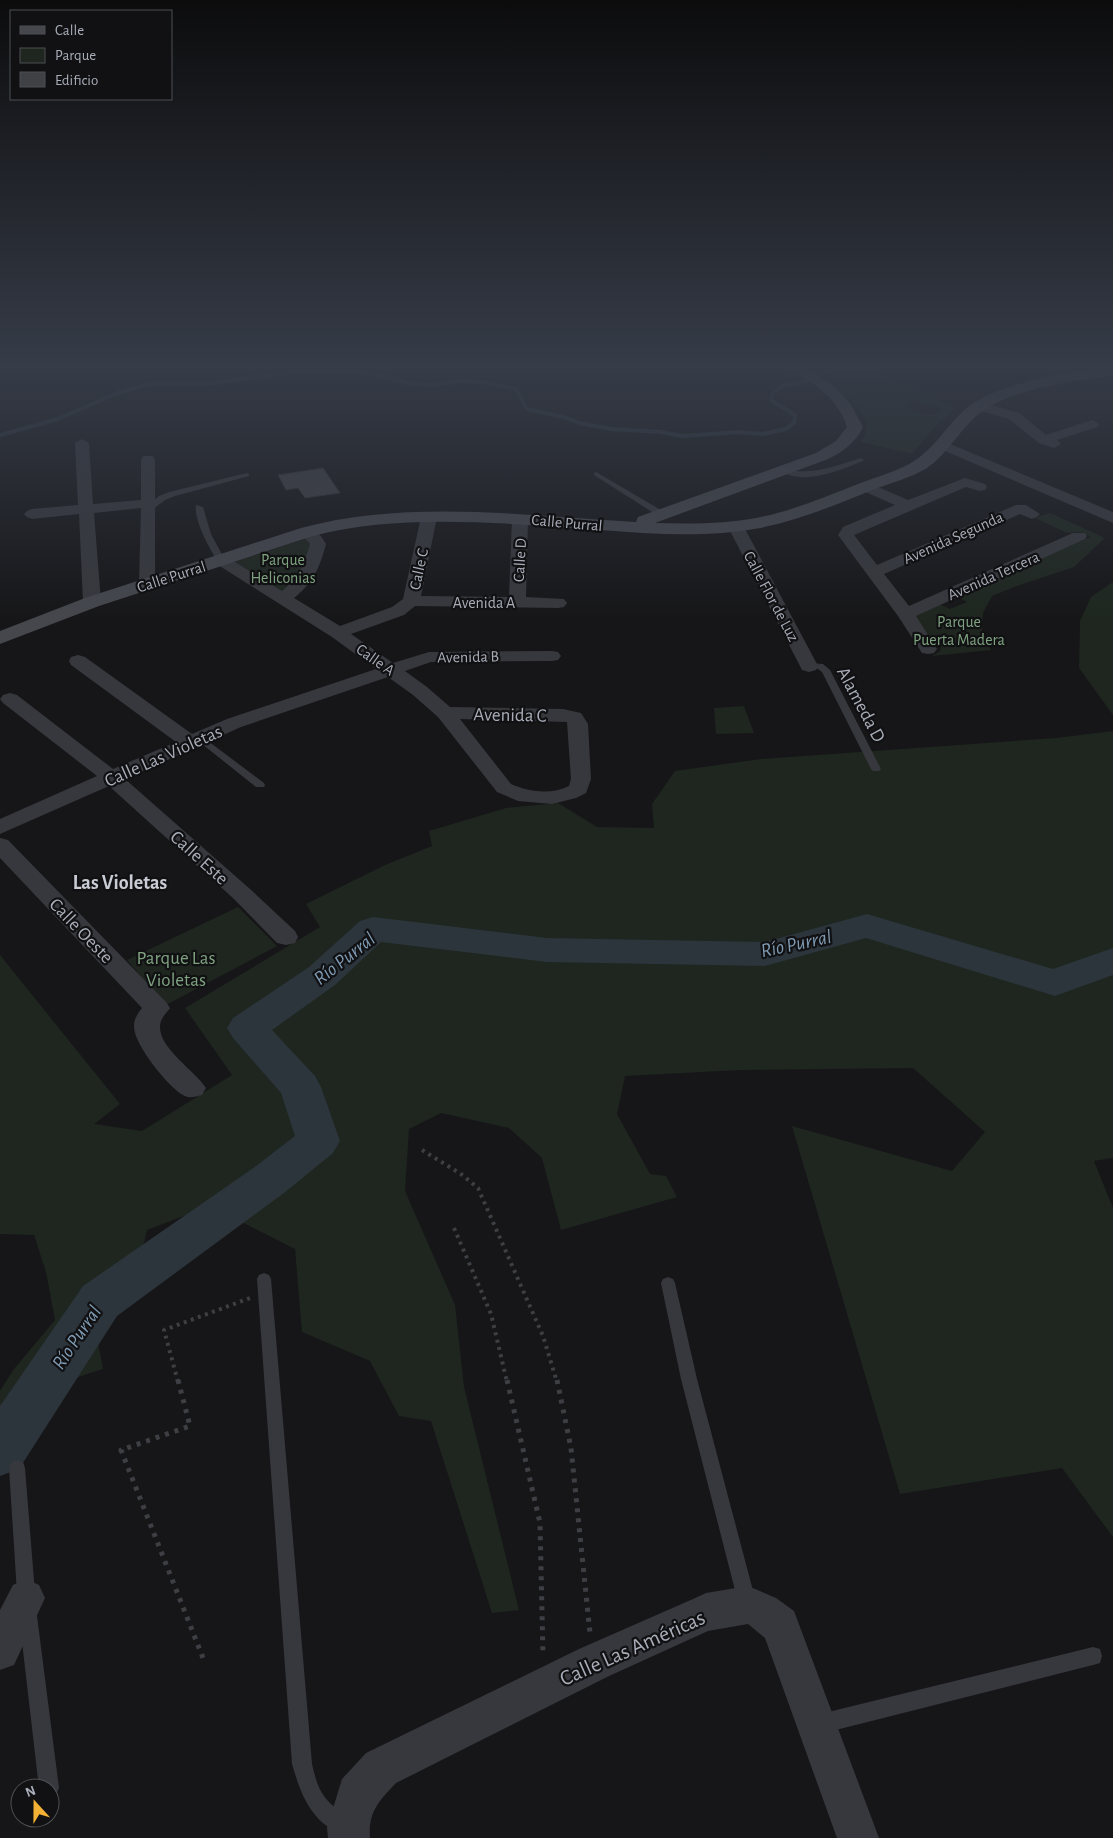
<svg xmlns="http://www.w3.org/2000/svg" width="1113" height="1838" viewBox="0 0 1113 1838" font-family="'Alegreya Sans',sans-serif">
<rect width="100%" height="100%" fill="#161618"/>
<path fill="#1e261f" fill-rule="evenodd" d="M859 366 956 408 941 420 912 454 861 442C863 437 867 432 867 427 868 413 838 389 827 379ZM911 400 922 402 921 404H930L943 410C930 420 916 411 904 406Z
M1050 513 1105 538 1074 567 1014 587 992 596 983 613 982 630 991 650 932 656 940 651 941 647 926 635 913 617 939 604 950 609 967 602 958 597 1076 542 1091 537 1081 532 1067 533 1035 518Z
M305 539 312 546 306 568 283 593 235 562Z
M1113 582V715L1079 668 1080 621 1091 597Z
M744 706 754 733 716 734 714 708Z
M1113 731V1158L1094 1161 1113 1208V1537L1062 1468 900 1494 792 1126 952 1171 985 1132 913 1068 740 1070 625 1076 617 1114 650 1174 666 1176 677 1197 561 1230 542 1158 509 1128 441 1113 409 1129 405 1191 455 1305 464 1387 519 1610 492 1613 431 1421 399 1416 370 1361 302 1332 295 1249 210 1206 147 1230 141 1257 93 1316 103 1369 21 1395 0 1448V1391L14 1369 55 1320 46 1272 34 1235 0 1234V955L120 1104 94 1124 142 1131 232 1075 185 1008 320 927 306 904 385 865 432 846 429 831 506 808 558 803 597 827 654 828 652 804 675 771 761 759 1056 738Z
M238 907 277 946 166 1005 127 960Z"/>
<g fill="none" stroke-linecap="round" stroke-linejoin="round">
<path stroke="#2c353c" stroke-width="4" d="M0 435 58 419 115 394 148 384 215 383 303 371 360 372 415 384 433 385 455 381 481 382 516 389 527 409 564 417 579 423 611 429 661 432 682 436 739 432 763 434 786 429 794 423 795 415 771 400 773 393 782 386 806 381 849 364"/>
<path fill="#2c353c" fill-rule="evenodd" d="M867 914 1053 969 1113 948V975L1055 996 866 938 765 966 547 962 381 942 335 985 272 1030 315 1076 321 1087 340 1141 333 1153 284 1193 117 1316 19 1469 0 1476V1406L83 1286 252 1169 295 1136 281 1093 233 1038 227 1028 233 1018 309 967 360 921 373 917 547 938 765 942Z"/>
</g>
<path fill="#404145" stroke="#303034" d="M323 468 340 493 305 498 298 488 286 490 278 475Z"/>
<g fill="none" stroke-linecap="round" stroke-linejoin="round">
<path stroke="#3d3f44" stroke-width="4" stroke-dasharray="3 4.5" stroke-linecap="butt" d="M422 1150 461 1174 478 1188 543 1336 557 1382
M454 1228 491 1314 507 1382
M178 1382 164 1330 250 1298"/>
<path stroke="#3d3f44" stroke-width="5" stroke-dasharray="4 6" stroke-linecap="butt" d="M178 1380 190 1426 121 1450 205 1663
M507 1380 540 1523 543 1656
M557 1380 571 1448 590 1633"/>
<path fill="#37383d" fill-rule="evenodd" d="M861 458 864 460 863 461C840 470 804 486 781 471L784 469C812 476 834 466 861 458Z
M596 472 666 513 667 515 660 517 594 475V473Z
M247 473 249 474V476L175 496 165 500 152 510 145 508 159 496 169 492Z
M196 505 203 507 211 534 225 560 224 562H218C209 548 194 521 196 505Z
M809 663 823 664 830 670 881 769 879 771H873L871 769 822 672 818 669 806 668V664Z
M200 735 264 783 265 785 264 787H256L197 740V736Z
M264 1273 269 1275 271 1279 312 1764C315 1777 318 1790 328 1801 336 1810 348 1814 353 1825L350 1832 343 1835C311 1822 301 1795 292 1764L257 1279 259 1275Z
M668 1277 673 1279 675 1283 697 1379 756 1602 753 1608 747 1611 741 1608 738 1602 681 1379 661 1283 663 1279Z
M17 1460 23 1462 25 1468 35 1593 32 1599 26 1602 20 1599 17 1593 9 1468 11 1462Z
M28 1607 34 1610 37 1616 59 1788 56 1795 50 1797V1788H39L19 1616 22 1610Z
M1093 1647 1100 1649 1102 1656 1100 1663 1093 1665 820 1734 813 1731 810 1724 813 1717 820 1714Z"/>
<path fill="#37383d" fill-rule="evenodd" d="M980 402 1019 413 1046 435 1092 420 1099 424 1097 427 1057 440 1061 444 1054 448 1039 443 1009 419 975 409 973 406 975 403Z
M82 439 89 443 93 504 141 500V459L143 456H153L155 459V583L153 587H141L139 583 141 508 94 513 101 602 98 606 92 607 86 606 83 602 79 514 32 519 27 517 24 514 27 511 32 509 78 505 75 443Z
M943 441 1113 512V523L938 448 936 445Z
M965 478 985 484 987 487 985 490 980 491 966 487 854 535 877 565 1016 505H1026L1040 514 1037 517 1032 519 1020 514 884 574 909 606 1073 533H1085L1087 536 1085 539 916 616 937 649 934 653 928 654 922 653 898 616 838 535 843 527 895 505 861 490 859 487 861 484H871L908 500Z
M429 512 434 514 437 517 421 596 509 597 512 519 515 516H525L528 519 526 597 564 599 567 603 564 607 558 608 415 606 404 615 351 634 393 663 429 652 552 651 558 652 561 656 558 660 552 661 431 662 405 671 427 687 450 707 563 709 581 713 588 724 591 779 586 793 576 798 552 804 518 801 497 792 438 717 413 695 388 677 241 727 125 779 250 889 295 931 298 937 295 943 286 945 277 943 234 899 109 786 0 834V819L97 776 3 703 0 699 3 695 10 693 17 695 113 769 176 742 71 665 69 661 71 657 78 655 85 657 192 734 227 719 376 669 332 637 215 563 213 560 215 557H227L282 591C299 577 304 564 310 544L299 532 301 529C314 526 320 534 326 544 320 567 313 583 294 598L340 626 392 607 403 599 421 517 424 514ZM460 719 567 722 571 779 569 786C551 795 529 792 511 784Z
M736 522 742 524 744 527 818 666 816 670 809 672 802 670 800 666 728 527 730 524Z
M0 838 8 840 166 1002 170 1008C167 1012 163 1016 161 1021 153 1045 195 1070 206 1088L202 1095C195 1097 189 1099 183 1095 168 1087 133 1043 134 1026 134 1019 138 1013 142 1008L0 858Z
M26 1579 39 1585 45 1598 14 1665 0 1670V1610L13 1585Z
M748 1586 776 1598 794 1611 879 1838H837L765 1638 748 1624 708 1631 607 1677 396 1783C379 1801 368 1812 370 1838H328L327 1828 342 1779 366 1753 579 1649 693 1599 706 1593Z"/>
<path fill="#45474d" fill-rule="evenodd" d="M783 364H800L834 386 850 403 863 427C855 443 844 451 828 459L655 523C691 524 726 524 761 517 795 510 827 496 858 484 876 477 895 472 911 463 935 449 947 424 968 407 1001 381 1071 373 1113 367V375C1070 382 1006 388 973 419 957 434 946 455 927 468 910 478 891 483 872 490 836 505 799 520 760 528 707 538 653 534 600 530 509 524 402 512 313 536L99 606 0 644V631L85 598 301 528C410 499 525 516 636 522L638 517 816 453 836 441 847 427 843 416 832 400 815 385Z"/>
</g>
<linearGradient id="sky" x2="0" y2="1"><stop stop-color="#0c0c0d"/><stop offset="0.59" stop-color="#363c48"/><stop offset="1" stop-color="#363c48" stop-opacity="0"/></linearGradient>
<rect width="1113" height="621" fill="url(#sky)"/>
<g text-anchor="middle" stroke-width="4.5" stroke-linejoin="round" paint-order="stroke">
<g font-size="16" fill="#a8adb8" stroke="#111113">
<text transform="translate(567 522) rotate(5)" y="6">Calle Purral</text>
<text transform="translate(953 537) rotate(-24)" y="6">Avenida Segunda</text>
<text transform="translate(519 560) rotate(-87)" y="6">Calle D</text>
<text transform="translate(418 569) rotate(-78)" y="6">Calle C</text>
<text transform="translate(993 575) rotate(-24)" y="6">Avenida Tercera</text>
<text transform="translate(171 576) rotate(-18)" y="6">Calle Purral</text>
<text transform="translate(772 596) rotate(62)" y="6">Calle Flor de Luz</text>
<text x="484" y="608">Avenida A</text>
<text transform="translate(468 656) rotate(-1)" y="6">Avenida B</text>
<text transform="translate(376 659) rotate(35)" y="6">Calle A</text>
</g>
<g font-size="16" fill="#7fa381" stroke="#111113">
<text x="283" y="565">Parque<tspan x="283" dy="18">Heliconias</tspan></text>
<text x="959" y="627">Parque<tspan x="959" dy="18">Puerta Madera</tspan></text>
</g>
<g font-size="19" fill="#a8adb8" stroke="#111113">
<text transform="translate(862 704) rotate(62)" y="7">Alameda D</text>
<text transform="translate(510 714) rotate(1)" y="7">Avenida C</text>
<text transform="translate(163 755) rotate(-24)" y="7">Calle Las Violetas</text>
<text transform="translate(200 857) rotate(42)" y="7">Calle Este</text>
<text transform="translate(82 930) rotate(46)" y="7">Calle Oeste</text>
</g>
<g font-size="19" fill="#7fa381" stroke="#111113">
<text x="176" y="964">Parque Las<tspan x="176" dy="22">Violetas</tspan></text>
</g>
<g font-size="20" font-weight="bold" fill="#c9ccd4" stroke="#111113">
<text x="120" y="889">Las Violetas</text>
</g>
<g font-size="20" font-style="italic" fill="#7f9bb3" stroke="#111113">
<text transform="translate(796 943) rotate(-12)" y="7">Río Purral</text>
<text transform="translate(344 958) rotate(-38)" y="7">Río Purral</text>
<text transform="translate(76 1337) rotate(-56)" y="7">Río Purral</text>
</g>
<g font-size="22" fill="#a8adb8" stroke="#111113">
<text transform="translate(632 1647) rotate(-24)" y="8">Calle Las Américas</text>
</g>
</g>
<rect x="10" y="10" width="162" height="90" fill="#111113" stroke="#4d4f55"/>
<rect x="20" y="26" width="25" height="8" fill="#45474d" stroke="#4d4f55"/>
<text x="55" y="35" font-size="15" fill="#a8adb8">Calle</text>
<rect x="20" y="48" width="25" height="15" fill="#1e261f" stroke="#4d4f55"/>
<text x="55" y="60" font-size="15" fill="#a8adb8">Parque</text>
<rect x="20" y="72" width="25" height="15" fill="#404145" stroke="#4d4f55"/>
<text x="55" y="85" font-size="15" fill="#a8adb8">Edificio</text>
<g transform="translate(35 1803) rotate(339)"><circle r="24" fill="#111113" stroke="#4d4f55"/>
<path d="M0-4L9 19L0 12L-9 19Z" fill="#f2b134"/>
<text y="-8" font-size="14" font-weight="bold" text-anchor="middle" fill="#a8adb8">N</text>
</g>
</svg>
